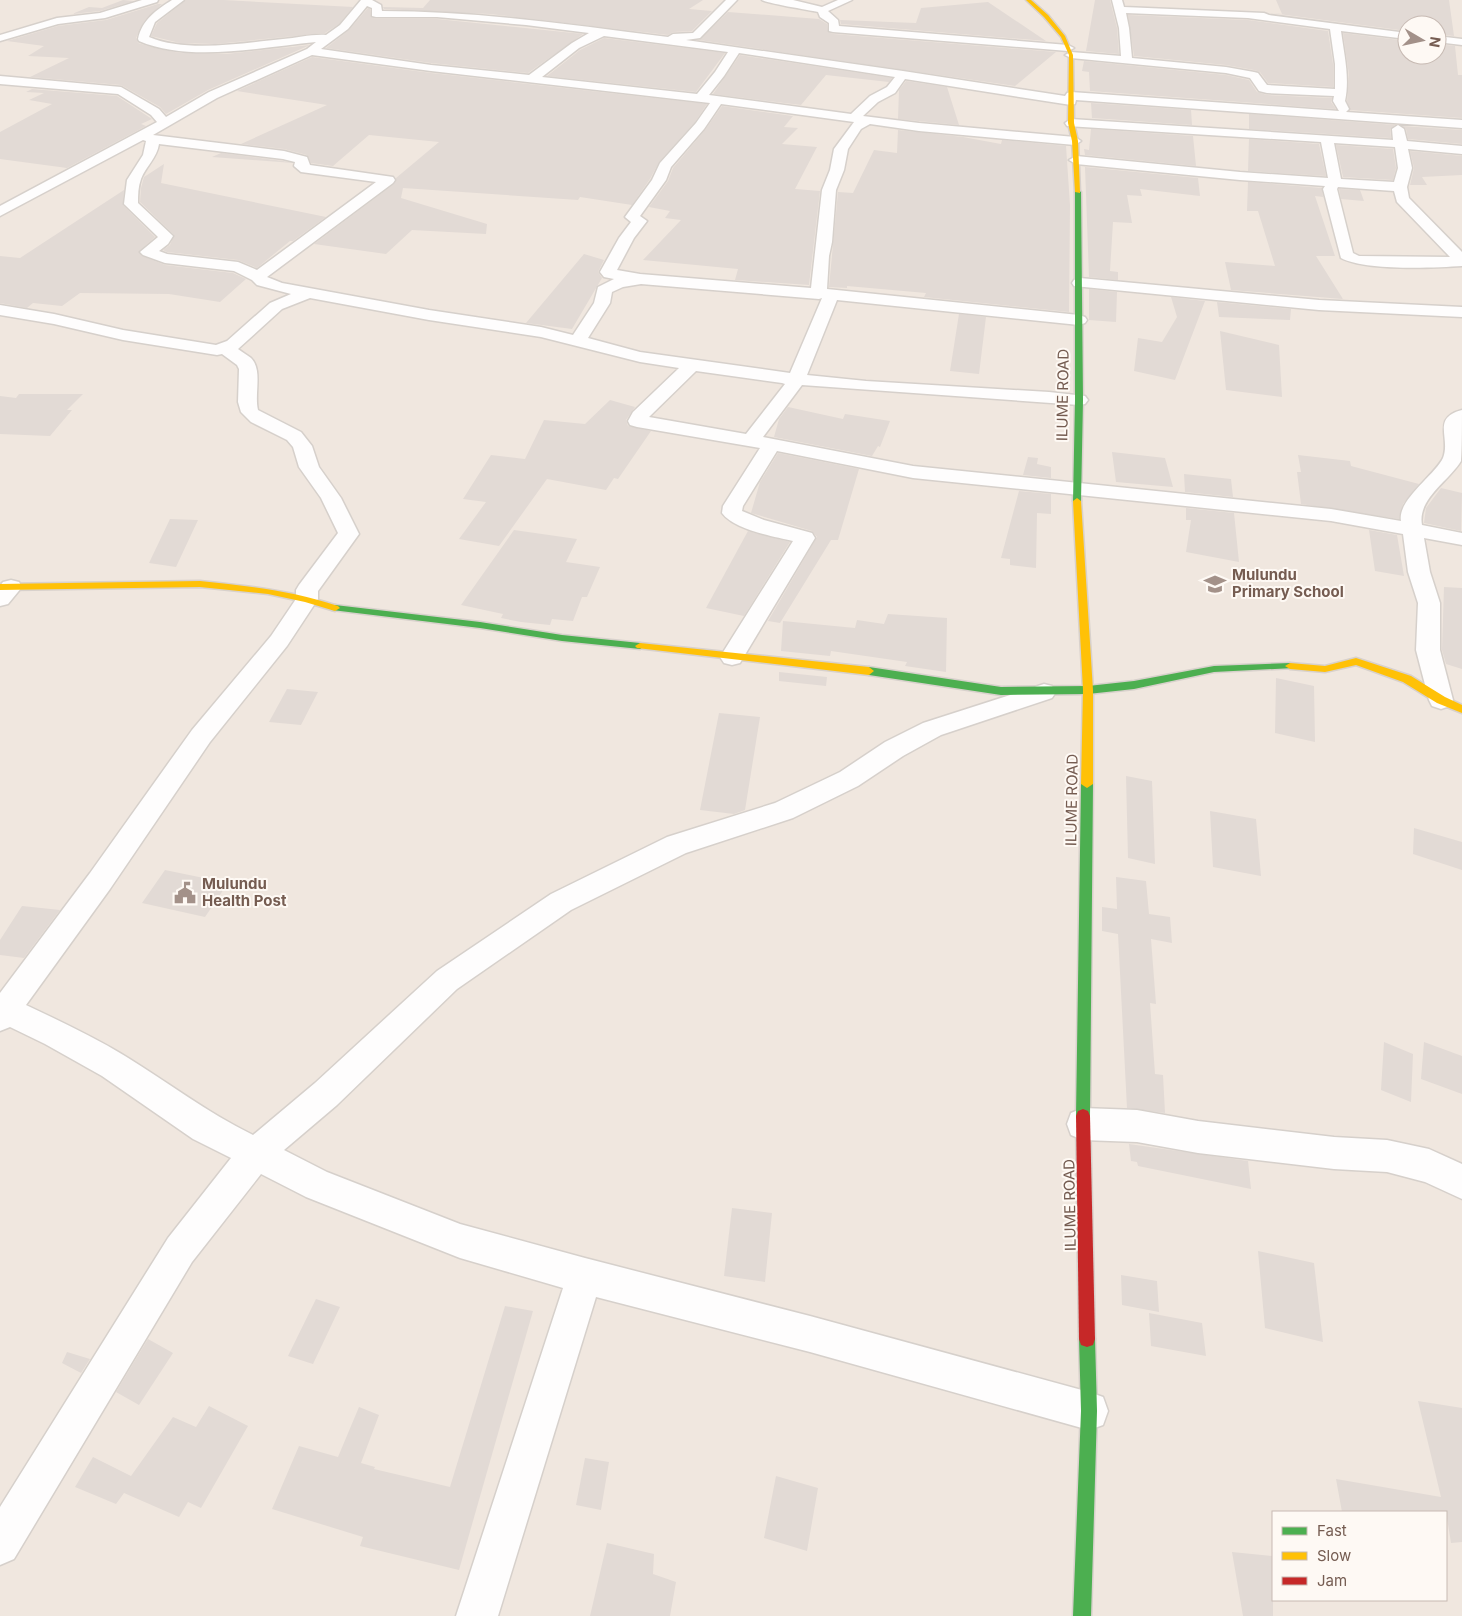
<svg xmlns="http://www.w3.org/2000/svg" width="1462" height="1616" viewBox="0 0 1462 1616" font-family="Inter,sans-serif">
<rect width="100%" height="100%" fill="#f8f4f0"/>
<path fill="#f0e7df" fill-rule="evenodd" d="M0 0H1462V1616H0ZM1407 25H1437V55H1407ZM1273 1512H1446V1600H1273Z"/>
<path fill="#e2dad5" d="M123 0 134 1 100 11 72 14 89 7 102 8Z
M186 0H224L353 7 339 24 325 33 215 44 180 43 151 36 157 23Z
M430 0H703L689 9 712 11 692 31 673 32 668 35 490 14 384 9 383 7 423 8Z
M1095 0H1110L1117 28 1119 54 1086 51Z
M1276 0H1449L1454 36 1437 34V25H1407V31L1271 13 1282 14Z
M988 2 1046 41 841 24 840 20 916 23 921 8Z
M158 4H162L145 20 136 38 138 43 158 49 180 53 226 54 310 45 208 90 166 114 160 107 121 85 30 77 69 58 28 56 44 46 7 41 58 26 106 20Z
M368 8 370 9 371 17 376 19H437L583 34 528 73 431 63 326 48 349 30Z
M728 12 819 19 827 24 828 32 833 34 1056 52 1015 86 699 40Z
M1128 15 1248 20 1328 31 1333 64V87L1268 83 1260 72 1254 70 1226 65 1134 56Z
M1343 33 1407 41V55H1437V44L1455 46 1458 75H1462V118L1350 110 1347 101 1349 75Z
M604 38 725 53 696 92 547 76 580 50Z
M740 55 892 78 889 82 826 75 801 105 713 94Z
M312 57 431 73 707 104 695 122 659 162 650 179 632 205 580 197 578 200 403 188 401 198 487 224 486 234 412 230 386 254 314 244 394 184 396 178 439 142 369 135 333 166 311 163 307 155 284 149 241 144 327 105 237 91Z
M1084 61 1226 75 1249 80 1257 92 1267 95 1332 98 1331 102 1336 109 1090 91 1089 72 1082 71Z
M906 81 947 87 959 125 898 119 899 90Z
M32 89 117 96 152 119 141 124 146 126 67 168 0 159V132L52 104 29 100 44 93 26 92Z
M1091 103 1191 110 1192 125 1092 118Z
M722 106 793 116 784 127 798 128 782 144 817 147 795 189 820 191 809 285 735 280 738 269 643 260 681 220 665 218 670 211 649 207 668 181 673 168 705 130Z
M1249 114 1395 125 1390 129 1391 138 1249 129Z
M1402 126 1462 130V144L1408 139 1406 129Z
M1091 129 1193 136 1196 166 1085 155 1084 149 1089 150Z
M898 130 963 137 1001 144 1002 140 1066 146 1070 205 1069 312 924 297 926 293 847 286V288L829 287 838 192 853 193 874 150 897 153Z
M1249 139 1319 144 1326 176 1248 171Z
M1336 145 1393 149 1396 168 1393 180 1343 177Z
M1410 151 1462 156V175L1422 177 1427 185H1410L1414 168Z
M221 153 283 161 293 163 212 157Z
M164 164 161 183 326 217 293 241H290L257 268 238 260 167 252 163 250 170 245 174 235 140 202 141 188 144 177Z
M1085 167 1198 178 1200 196 1140 189 1142 196 1127 195 1132 223 1113 222 1110 271 1118 272V280L1089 277Z
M1248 182 1322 188 1323 197 1315 196 1335 256H1316L1343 299 1231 290 1225 262 1275 266 1258 211H1247Z
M1339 189 1360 190 1364 201 1341 199Z
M124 190 123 205 155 237 139 251 142 256 165 265 233 273 246 279 220 302 169 294 80 293 62 306 33 303 27 308 0 303V256L20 258Z
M584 254 604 260 598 272 602 278 572 329 526 323Z
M1089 289 1117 292 1116 322 1089 320Z
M1171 297 1205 301 1175 380 1134 371 1138 338 1162 342 1177 317Z
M1217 302 1291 309 1290 320 1219 317Z
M959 314 986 317 979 374 950 371Z
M1220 331 1279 345 1282 397 1226 390Z
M19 394H83L67 410H72L50 436 0 434V396L16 398Z
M610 400 635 407 626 420 628 426 651 431 618 479 614 478 606 490 547 479 499 546 459 539 486 502 463 499 491 455 525 459 544 420 585 424Z
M788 407 843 419 845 414 890 421 880 447 878 446 872 456 774 437 779 419Z
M1112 452 1165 458 1173 487 1116 482Z
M778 453 859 469 838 540H831L780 623 768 621 817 537 812 531 751 513 760 482Z
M1298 455 1350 461 1351 466 1419 484 1403 504 1399 519 1301 504 1297 472H1301Z
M1028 457 1038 458 1037 464 1051 467V478L1023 475Z
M1184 474 1231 479 1233 497 1185 492Z
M1441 488 1462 493 1461 531 1424 523 1426 508Z
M1019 491 1051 494V514L1037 513 1036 568 1010 565V559L1001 558Z
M1186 508 1234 513 1239 562 1186 552 1191 520H1186Z
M170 519 198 520 176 567 149 563Z
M514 530 577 539 566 562 600 567 587 597H582L573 621 552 619 550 625 521 622 501 618 503 614 461 605Z
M1369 530 1397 535 1404 576 1375 571Z
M748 531 790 542 744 616 706 608Z
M1444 587 1462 588V669L1446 664 1442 650Z
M888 614 947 618 946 672 905 666 907 662 831 651 830 656 781 651 783 621 855 628 857 620 884 624Z
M779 672 827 677 826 686 779 681Z
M1276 678 1314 686 1315 742 1275 733Z
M287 689 318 692 301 725 269 722Z
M719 713 760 717 745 810 734 814 700 810Z
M1126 776 1152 781 1155 864 1128 858Z
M1210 811 1256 819 1261 876 1213 867Z
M1414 828 1462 842V870L1413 854Z
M165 870 228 883 205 917 142 903Z
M1116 877 1146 881 1149 914 1170 917 1172 943 1151 939 1156 1004 1150 1003 1155 1074 1163 1075 1165 1113 1127 1108 1118 934 1102 931V907L1117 909Z
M22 906 60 910 24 958 0 955V940Z
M1384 1042 1413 1054 1411 1102 1381 1090Z
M1424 1042 1462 1056V1094L1421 1079Z
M1129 1144 1248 1161 1251 1189 1138 1166 1137 1162 1131 1161Z
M732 1208 772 1213 765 1282 724 1276Z
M1258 1251 1314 1263 1323 1342 1265 1328Z
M1121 1275 1157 1281 1159 1312 1122 1305Z
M316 1299 340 1307 313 1364 288 1356Z
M505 1306 533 1311 459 1570 360 1546 363 1537 272 1509 299 1446 338 1457 359 1407 379 1415 361 1463 375 1467 374 1469 450 1487Z
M1149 1313 1202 1323 1206 1356 1151 1346Z
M148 1339 173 1353 139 1405 116 1392Z
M67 1352 90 1359 81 1373 62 1363Z
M1418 1401 1462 1408V1542L1451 1543 1446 1512H1342L1336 1479 1441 1497Z
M209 1406 248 1426 201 1508 188 1502 179 1517 124 1493 116 1504 75 1487 93 1457 131 1476 173 1417 196 1427Z
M585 1458 609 1462 601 1510 576 1505Z
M776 1476 818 1488 807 1551 764 1538Z
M607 1543 654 1554 653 1574 676 1582 670 1616H590Z
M1232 1552 1273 1556V1616H1243Z"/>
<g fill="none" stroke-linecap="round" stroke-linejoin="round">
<g stroke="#d6d0cb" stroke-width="3">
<path id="street" d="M142 0H158L157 2 105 18 58 24 0 41V35L57 18 100 13Z
M172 0H184L155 22 149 37C186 53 243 43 283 39 297 38 312 34 326 35L340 25 361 0H372L381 5 382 11C478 11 573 25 668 37L673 34 693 33 726 0H737L700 38 686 40 903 71 1065 96 1067 93 1071 92 1339 111 1333 101 1334 96 1267 93 1259 91 1250 78 1226 73 1071 58 1065 55 1071 52 1121 56 1119 28 1112 0H1122L1124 7 1264 13 1269 15 1407 33V39L1341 31C1344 54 1350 78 1345 101L1349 109 1346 112 1462 120V128L1076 100 1075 104 1071 105 905 79 895 93 878 102 863 116 919 123 1075 137 1081 141 1075 145 919 131 870 124 861 129 848 149 844 170 836 190 832 242 829 256 827 289 1079 315 1085 317 1087 320 1085 323 1079 325 837 300 807 375 866 381 1049 392 1085 396 1088 400 1085 404 1079 405 802 385 763 437 913 466 1331 509 1401 521C1397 500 1435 475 1443 458 1451 438 1431 418 1462 410 1462 422 1462 452 1461 461 1449 481 1417 499 1422 525L1462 533V545L1424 538 1430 572 1440 603V650L1453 700 1450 706 1441 709 1432 706 1429 700 1416 650 1418 603 1408 572 1403 534 1331 521 913 478 777 451 743 506 742 511 764 520 812 533 815 538 740 663 732 665 724 663 720 657 793 541C773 536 734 530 722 513L723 506 760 448 637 427 630 425 628 421 633 412 679 368 640 362 541 337 429 320 310 298 282 309 238 349C242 352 247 355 251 358 263 370 254 394 258 410L301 432 312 446 319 467 341 498 359 534 318 591V599L287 646 210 742 110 889 26 1005C60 1021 94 1037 125 1056 169 1083 206 1112 253 1135L315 1083 437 971 551 894 667 837 775 803 840 772 885 742 923 723 1044 684 1052 686 1056 692 1052 698 941 735 903 756 858 786 793 818 686 853 571 910 457 989 337 1105 284 1150 327 1172 460 1224 585 1258 810 1316 1089 1392 1103 1397 1108 1411 1103 1425 1089 1430 810 1352 596 1297 498 1616H456L563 1288 460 1258 306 1197 261 1174 192 1262 14 1559 0 1565V1507L168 1238 231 1158 193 1139 102 1076 45 1044 10 1027 0 1031V993L90 873 192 730 271 636 296 599V590L299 585 338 533 321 498 299 467 293 447 287 440 251 422 241 412 238 402 239 369 237 365 222 354 217 355 123 340 54 324 0 315V305L54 314 123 330 216 345 227 341 270 303 291 294 257 285 252 280 234 271 165 263 143 255 140 252 158 237 124 204 127 180 143 155 146 141 143 140 0 216V206L157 122 151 115 118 94 0 84V76L121 87 159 109 166 117 209 92 307 49 316 42C262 47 190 63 139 41L138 39C142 20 156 10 172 0ZM367 6 372 8V16L376 17H437L526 25 589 33 572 43 529 75 431 65 321 49 348 29ZM1126 13 1248 18 1330 29 1335 64V89L1267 85 1258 73 1254 72 1226 67 1132 58 1129 28ZM604 36 728 52 715 72 697 94 542 77 579 48ZM739 53 895 77 887 87 870 96 851 114 709 95 724 76ZM312 55 431 71 710 103 696 123 660 163 652 180 625 217 631 222 619 238 600 272 604 277 614 279 598 287 594 303 573 335 541 327 429 310 282 283 267 277 393 183 395 180 393 177 310 165 307 157 284 151 153 135 217 98ZM721 104 854 122 834 149 830 170 822 190 811 288 640 274 617 270 634 238 647 221 640 216 666 180 671 167 704 129ZM159 144 283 159 295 162 294 166 301 172 376 182 257 270 238 262 167 254 159 251 168 244 173 236 138 203C138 195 138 187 141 179 146 166 157 158 159 144ZM641 284 819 299 822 298 790 373 640 352 588 338 610 303 612 292 623 287ZM696 371 782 383 785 384 746 434 649 417Z
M762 0H793L822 7 838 0H852L828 11 838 20 839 26 1068 45 1074 48 1068 51 833 32 829 31V23L820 17 818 12C809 10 765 3 762 0Z
M1437 36 1462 39V45L1437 42Z
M1071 119 1393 140 1392 129 1398 125 1404 129 1407 141 1462 146V154L1408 149 1412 168 1407 187 1409 198 1462 252V266C1433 268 1366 271 1341 258L1323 189 1325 186 1240 180 1076 164 1069 160 1076 156 1240 172 1328 178 1321 142 1067 126 1065 123ZM1334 143 1395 147 1398 168 1394 182 1341 179ZM1338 187 1394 191 1397 202 1450 257 1359 256 1353 253 1337 189Z
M1080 278 1319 300 1462 307V317L1319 310 1074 286 1072 283 1074 280Z
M11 580 19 582 22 587 8 604 0 606V586L3 582Z
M1083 1108 1137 1110 1198 1121 1334 1137 1387 1140 1429 1149 1462 1164V1199L1425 1182 1387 1172 1334 1169 1198 1153 1137 1142 1083 1140 1071 1135 1067 1124 1071 1113Z"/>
</g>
<g stroke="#d8d1cc" stroke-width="3">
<path id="fast" d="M1078 190 1081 192 1083 400 1081 501 1077 504 1073 501 1075 400V192Z
M335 605 480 622 562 635 640 643 645 646 640 649 562 641 480 628 332 610 330 608Z
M1290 663 1295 666 1294 668 1214 672 1134 689 1088 694 1001 695 869 675 864 671 869 667 1001 687 1088 686 1134 681 1214 666Z
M1087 780 1093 784 1090 1116 1088 1121 1083 1123 1078 1121 1076 1116 1081 784Z
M1087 1331 1093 1333 1095 1339 1097 1411 1091 1616H1073L1081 1411 1079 1339 1081 1333Z"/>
</g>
<g stroke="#d8d1cc" stroke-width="3">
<path id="slow" d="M1026 0H1031L1048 15 1065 36 1073 55 1074 123 1078 141 1080 193 1075 192 1072 141 1068 123 1069 55 1061 37 1044 17Z
M1077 498 1081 501 1093 690V784L1087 788 1081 784 1083 690 1073 501Z
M200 581C248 586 293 591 338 606L340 608 335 611 305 602 268 594 200 587 0 590V584Z
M640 643 869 667 874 671 869 675 637 648 635 646Z
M1356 658 1411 676 1445 697 1462 705V713L1437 703 1403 682 1356 665 1325 672 1290 669 1285 666 1290 663 1325 666Z"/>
</g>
<g stroke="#d8d1cc" stroke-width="3">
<path id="jam" d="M1083 1109 1088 1111 1090 1116 1095 1339 1093 1345 1087 1347 1081 1345 1079 1339 1076 1116 1078 1111Z"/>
</g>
<use href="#street" fill="#fefdfd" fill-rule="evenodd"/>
<use href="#fast" fill="#4caf50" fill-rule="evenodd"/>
<use href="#slow" fill="#ffc107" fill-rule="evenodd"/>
<use href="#jam" fill="#c62828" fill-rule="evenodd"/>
</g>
<defs>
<g id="school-bare" transform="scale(1.725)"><path d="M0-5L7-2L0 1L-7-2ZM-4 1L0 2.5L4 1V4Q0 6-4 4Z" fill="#a39189" stroke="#fef9f4" stroke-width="2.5" paint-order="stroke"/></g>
<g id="civic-bare" transform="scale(1.725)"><path d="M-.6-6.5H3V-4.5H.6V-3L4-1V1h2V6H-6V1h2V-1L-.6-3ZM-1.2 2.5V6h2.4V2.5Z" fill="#a39189" stroke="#fef9f4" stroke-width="2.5" paint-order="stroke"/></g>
</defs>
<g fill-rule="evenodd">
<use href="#school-bare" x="1215" y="584"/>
<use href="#civic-bare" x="185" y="893"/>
</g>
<g text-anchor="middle" stroke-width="4" stroke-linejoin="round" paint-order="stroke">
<g font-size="15" fill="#755c51" stroke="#fef9f4">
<text transform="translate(1063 395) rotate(-89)" y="5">ILUME ROAD</text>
<text transform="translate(1072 800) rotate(-89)" y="5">ILUME ROAD</text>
<text transform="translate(1070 1205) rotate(-91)" y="5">ILUME ROAD</text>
</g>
<g font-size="15" font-weight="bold" fill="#755c51" stroke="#fef9f4" text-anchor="start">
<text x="1232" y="580">Mulundu<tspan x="1232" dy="17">Primary School</tspan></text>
<text x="202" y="889">Mulundu<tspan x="202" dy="17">Health Post</tspan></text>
</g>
</g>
<rect x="1272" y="1511" width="175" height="90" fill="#fef9f4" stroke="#c7bab3"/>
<rect x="1282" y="1527" width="25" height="8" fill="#4caf50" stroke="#c7bab3"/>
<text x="1317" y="1536" font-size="15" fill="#755c51">Fast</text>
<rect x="1282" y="1552" width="25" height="8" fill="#ffc107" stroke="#c7bab3"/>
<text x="1317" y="1561" font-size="15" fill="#755c51">Slow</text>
<rect x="1282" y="1577" width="25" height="8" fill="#c62828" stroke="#c7bab3"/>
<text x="1317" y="1586" font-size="15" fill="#755c51">Jam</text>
<g transform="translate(1422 40) rotate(99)"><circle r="24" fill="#fef9f4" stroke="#c7bab3"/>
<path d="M0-4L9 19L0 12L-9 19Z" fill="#a39189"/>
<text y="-8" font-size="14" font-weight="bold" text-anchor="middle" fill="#755c51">N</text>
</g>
</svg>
